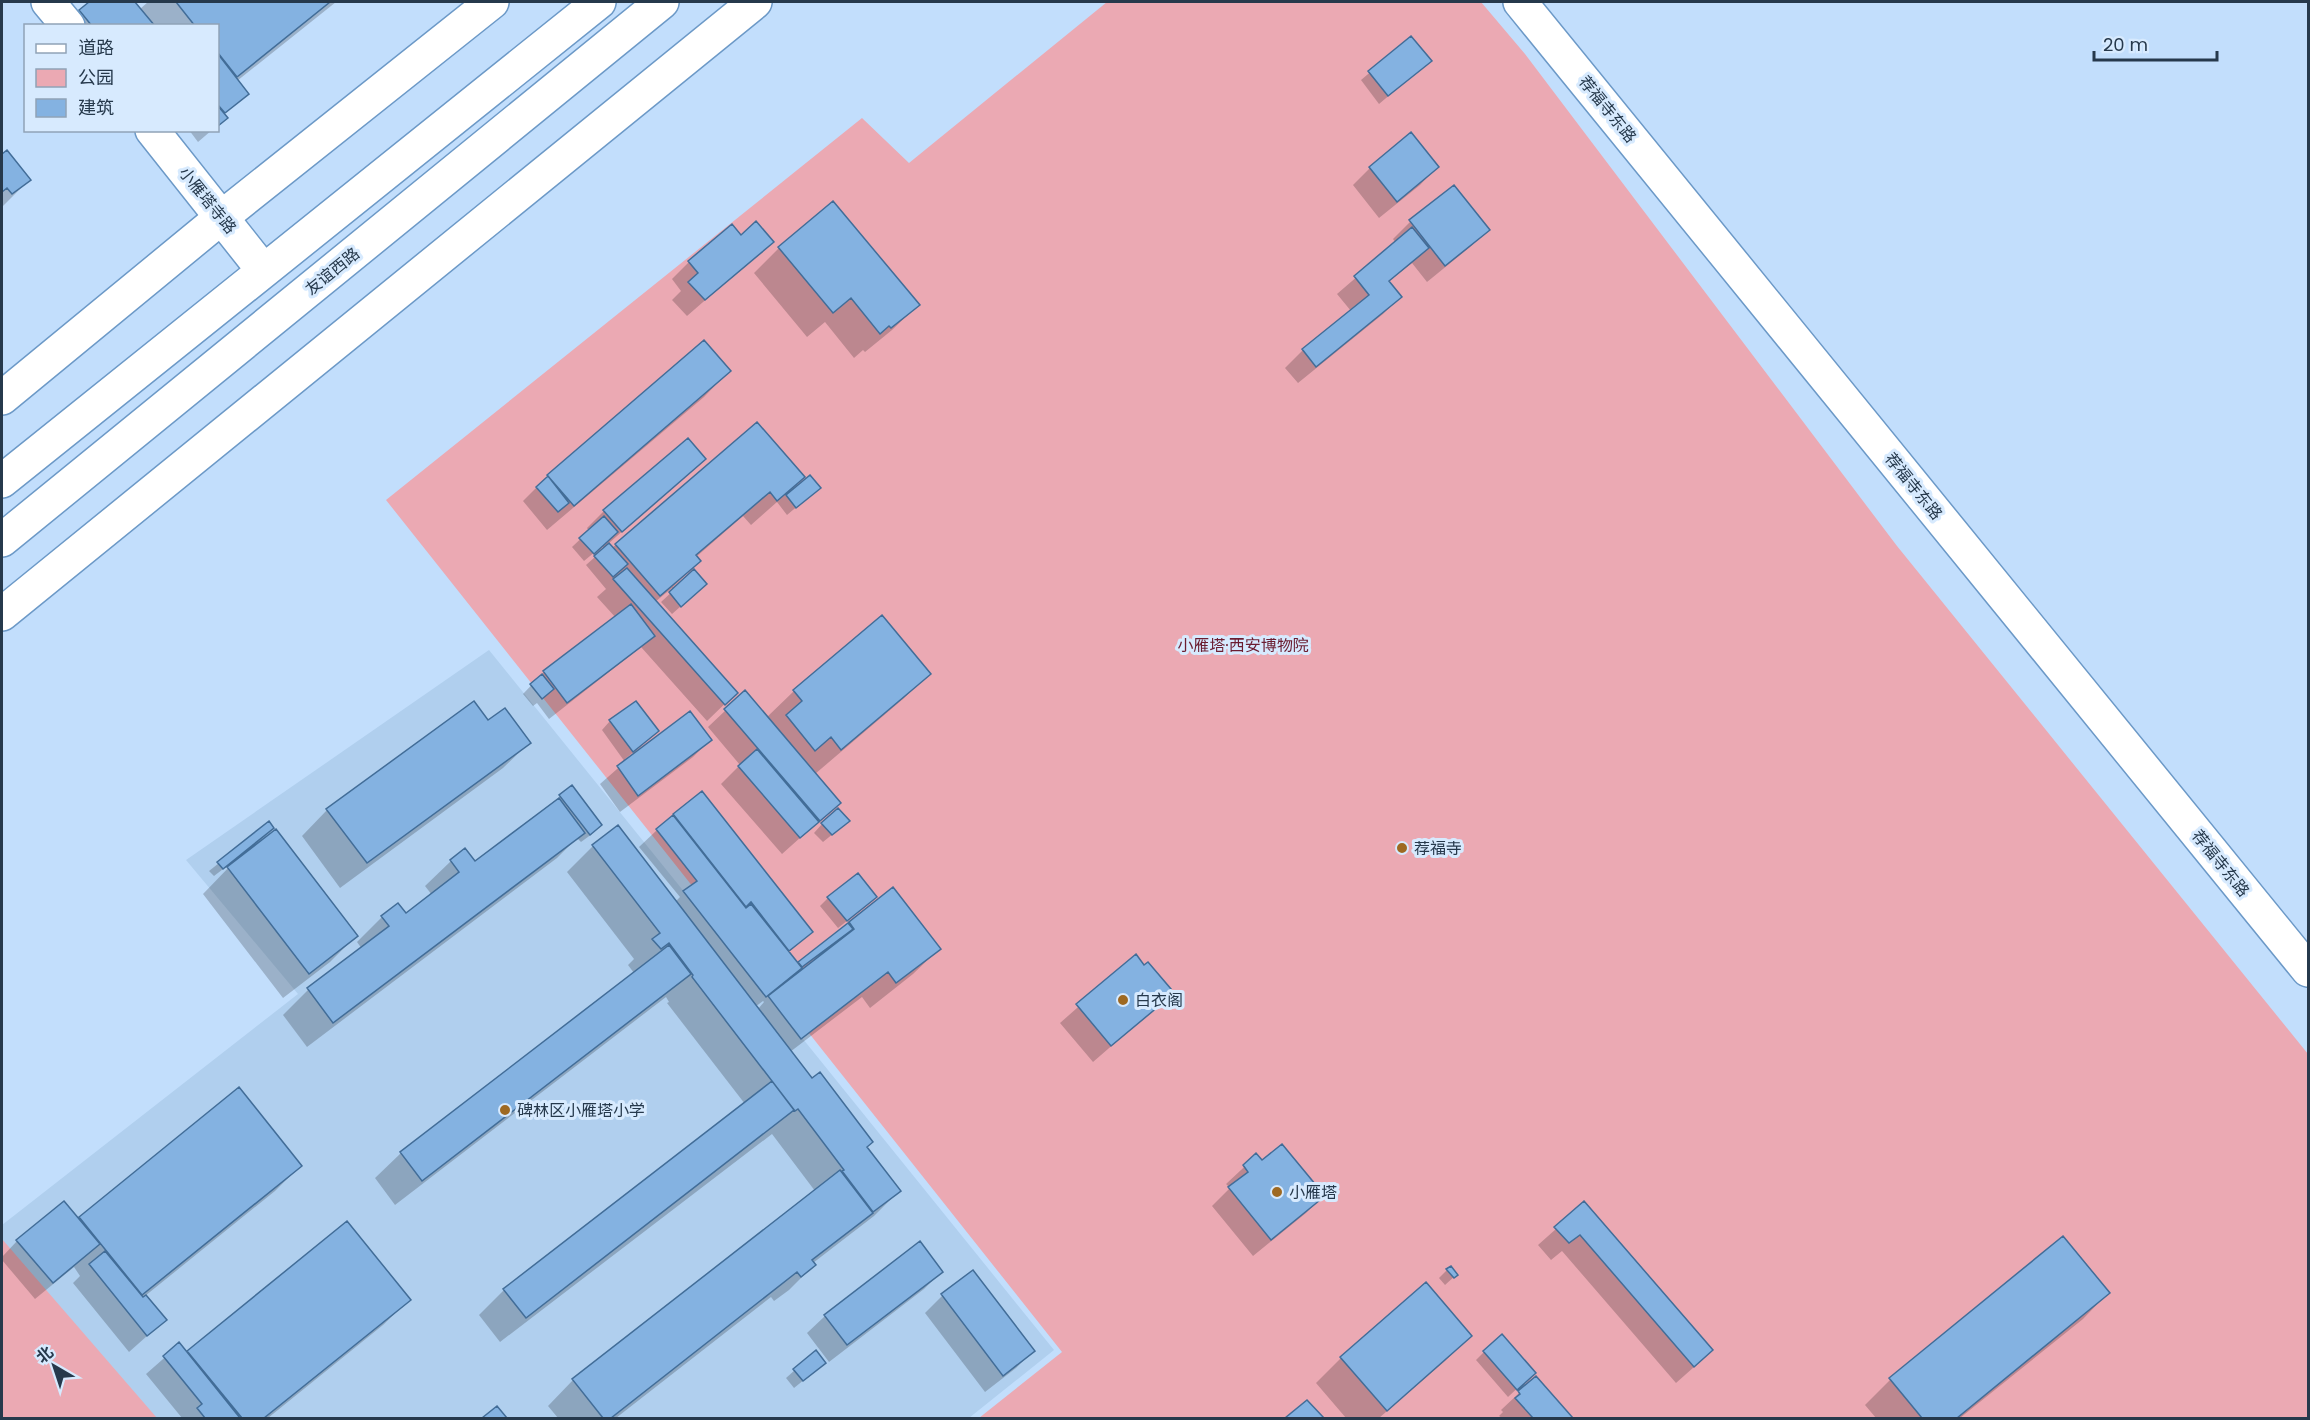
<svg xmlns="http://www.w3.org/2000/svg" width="2310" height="1420" viewBox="0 0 2310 1420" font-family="Poppins,'Noto Sans SC',sans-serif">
<rect width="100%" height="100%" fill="#c2defc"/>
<path fill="#b0cfee" d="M489 650 1054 1350 969 1418H2V1225L298 994 186 860Z"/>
<path fill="#eba9b3" d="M1107 2H1481L1525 54 1897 546 2308 1054V1418H979L1062 1352 386 500 862 118 909 163Z
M2 1239 157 1418H2Z"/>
<path fill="#0003" fill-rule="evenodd" d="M92 2H133L140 9 148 2H336L237 81 247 94 223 115 226 118 218 126V26H66Z
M1411 38 1430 61 1379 104 1361 80Z
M189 130H212L198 142Z
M7 152 29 180 2 207V156Z
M1437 167 1420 185 1379 218 1353 185 1370 168Z
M1453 187 1488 230 1470 247 1427 282 1412 263 1388 282 1400 297 1383 314 1298 383 1285 368 1303 350 1351 311 1337 294 1396 243 1393 239 1410 222Z
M741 237 772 242 687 316 672 300 681 291 672 279 689 262Z
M779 248 918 305 892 330 865 352 863 350 854 358 825 322 807 337 754 273Z
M729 371 704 397 547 530 523 501 548 476Z
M756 424 803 477 785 495 786 496 810 477 819 488 787 515 777 502 751 525 743 516 696 557 699 561 673 587 697 592 672 614 661 602 674 590 672 588 655 602 736 693 707 721 641 647 549 719 537 703 533 706 523 694 544 672 616 618 597 597 606 589 586 565 604 549 602 546 584 561 572 547 589 531 587 528 604 511 704 459 608 544 612 548Z
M882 618 929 674 903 699 815 774 839 803 782 854 721 784 740 765 708 727 745 692 766 718 794 691Z
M610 721 649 739 625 759 626 761 710 740 693 757 620 812 600 784 625 762 602 730Z
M488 722 529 743 503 768 340 888 302 836 327 810Z
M572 787 592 834 581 842 577 838 557 858 307 1047 283 1015 308 990 362 949 357 942 382 917 406 915 432 895 425 886 451 861 475 863Z
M702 793 811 932 788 953 797 965 893 890 939 949 913 974 870 1008 862 997 790 1052 899 1191 874 1216 813 1263 814 1265 789 1290 774 1301 771 1297 616 1418H558L548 1406 573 1380 815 1191 772 1134 500 1342 479 1315 504 1290 745 1104 667 1003 669 1002 666 997 395 1205 375 1178 401 1153 634 973 628 965 634 959 567 872 593 846 618 827 675 902 680 897 639 847 657 830ZM756 896 757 898 746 910 743 907ZM825 950 827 952 788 983 787 981ZM763 1001 764 1002 758 1009 755 1007Z
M269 823 272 828 232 862 356 936 330 962 283 998 203 894 232 864 231 863 214 876 209 871Z
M822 824 839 829 823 842 814 833Z
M828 898 867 905 838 928 820 906Z
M1136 956 1169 996 1093 1062 1060 1023Z
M238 1089 300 1166 275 1191 145 1296 165 1320 129 1352 73 1283 80 1276 74 1267 35 1299 2 1260V1257L17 1241 78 1220Z
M1256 1156 1262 1162 1323 1196 1306 1213 1253 1256 1212 1206 1230 1188 1226 1184Z
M1584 1204 1694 1367 1676 1383 1562 1251 1551 1260 1538 1245Z
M347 1223 409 1300 383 1325 268 1418H182L146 1374 179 1345 187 1354Z
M2063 1238 2108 1293 2083 1319 1960 1418H1876L1865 1405 1890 1380Z
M919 1243 941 1272 924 1289 829 1362 807 1333 825 1316Z
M1447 1270 1456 1275 1445 1285 1439 1278Z
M973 1272 1033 1351 1016 1368 985 1392 925 1313 942 1296Z
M1470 1336 1445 1361 1379 1418H1346L1316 1383 1341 1358Z
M815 1352V1371L794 1388 786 1378Z
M1484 1352 1525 1381 1508 1397 1476 1360Z
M1535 1378 1571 1418H1502L1499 1416 1503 1412 1501 1410Z"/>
<path fill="#84b2e1" stroke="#426d98" stroke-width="1.5" d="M89 2H135L155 26H92L79 10Z
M176 2H330L237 77 218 53V26H195Z
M1411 36 1432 61 1388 96 1368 71Z
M218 54 249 94 225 113 218 105Z
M218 106 228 118 218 126Z
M1411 132 1439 167 1397 202 1369 167Z
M7 150 31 180 12 194 7 188 2 192V154Z
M1454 185 1490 230 1445 266 1409 220Z
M833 201 920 305 891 328 889 326 880 334 851 298 833 313 778 247Z
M756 221 774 242 705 300 688 282 698 273 688 261 732 224 741 235Z
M1412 227 1429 248 1389 281 1402 297 1316 367 1302 349 1369 295 1354 276Z
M704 340 731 371 574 506 547 475Z
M757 422 805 477 777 501 770 492 696 555 701 561 660 596 615 544Z
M688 438 706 459 622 532 603 510Z
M810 475 821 488 796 508 786 495Z
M548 476 569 503 558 512 536 487Z
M604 516 618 532 594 554 579 538Z
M609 543 628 564 613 577 594 556Z
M627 568 738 693 725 705 613 579Z
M694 569 707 584 681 607 669 592Z
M631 604 655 636 567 703 543 671Z
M882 615 931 674 841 750 831 737 815 751 786 715 802 701 793 690Z
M542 674 554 689 542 699 530 684Z
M745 690 841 803 820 821 724 709Z
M474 701 488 720 505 708 531 743 367 863 326 809Z
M636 701 659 731 633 752 609 720Z
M690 711 712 740 638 796 617 766Z
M757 749 819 822 800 838 738 766Z
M572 785 602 825 590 835 559 795Z
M702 791 813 932 789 951 751 902 746 907 673 814Z
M559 798 585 833 333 1023 307 988 389 926 381 916 398 903 406 913 459 872 450 860 465 848 475 861Z
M838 808 850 821 832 835 821 823Z
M673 815 746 908 751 904 802 968 766 997 683 891 697 881 656 829Z
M269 821 274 828 223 869 217 862Z
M618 825 812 1078 820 1072 873 1142 867 1147 901 1191 873 1212 842 1171 844 1170 798 1109 795 1111 692 977 693 975 669 943 661 949 652 939 660 933 592 845Z
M276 829 358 936 309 974 227 867Z
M858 873 877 897 847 921 827 897Z
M893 887 941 949 896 983 888 972 801 1039 768 996 854 929 849 922Z
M848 923 853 929 802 967 798 962Z
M669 945 691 974 422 1181 400 1152Z
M1136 954 1144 965 1148 962 1171 989 1167 992 1171 996 1111 1046 1076 1004Z
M772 1081 794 1110 526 1318 503 1289Z
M239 1087 302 1166 142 1295 79 1217Z
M1282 1144 1325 1196 1271 1240 1228 1187 1248 1172 1243 1165 1256 1153 1262 1160Z
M840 1170 873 1213 812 1260 816 1265 801 1277 797 1272 611 1418H603L572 1379Z
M64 1201 100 1244 53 1283 16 1240Z
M1584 1201 1713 1350 1694 1367 1580 1235 1569 1243 1554 1227Z
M347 1221 411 1300 264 1418H242L187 1351Z
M2063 1236 2110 1293 1957 1418H1922L1889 1378Z
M920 1241 943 1272 847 1345 824 1315Z
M105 1251 143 1297 146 1295 167 1320 147 1336 89 1264Z
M1451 1266 1458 1275 1454 1278 1446 1269Z
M973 1270 1035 1351 1003 1376 941 1294Z
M1426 1282 1472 1336 1387 1411 1340 1357Z
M1502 1334 1536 1373 1517 1390 1483 1351Z
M179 1342 240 1418H205L197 1408 202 1404 163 1356Z
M816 1350 826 1363 803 1381 793 1369Z
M1536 1376 1573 1418H1533L1515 1398 1520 1394 1518 1391Z
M1307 1400 1324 1418H1285Z
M497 1406 507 1418H482Z"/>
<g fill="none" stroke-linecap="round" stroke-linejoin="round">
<g stroke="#6c99c7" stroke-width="36">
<path id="minor" d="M48 2 68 26
M1520 2 2308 970
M152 130 263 270"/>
</g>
<g stroke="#6c99c7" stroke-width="36">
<path id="tertiary" d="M2 398 222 217 492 2
M2 614 755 2"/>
</g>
<g stroke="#6c99c7" stroke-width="36">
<path id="secondary" d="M2 481 599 2
M2 540 662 2"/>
</g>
<use href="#minor" stroke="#fff" stroke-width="33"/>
<use href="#tertiary" stroke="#fff" stroke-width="33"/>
<use href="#secondary" stroke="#fff" stroke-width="33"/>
</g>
<g fill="#9e6922" stroke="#d7eafe" stroke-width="2">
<circle cx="1402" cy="848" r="6"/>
<circle cx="1123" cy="1000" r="6"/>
<circle cx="505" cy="1110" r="6"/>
<circle cx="1277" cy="1192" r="6"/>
</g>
<g text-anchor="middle" stroke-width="6" stroke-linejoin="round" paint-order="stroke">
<g font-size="16" fill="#26394c" stroke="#d7eafe">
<text transform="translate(1608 109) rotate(51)" y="6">荐福寺东路</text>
<text transform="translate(208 200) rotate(51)" y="6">小雁塔寺路</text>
<text transform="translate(332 271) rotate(-39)" y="6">友谊西路</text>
<text transform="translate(1914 486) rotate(51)" y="6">荐福寺东路</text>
<text transform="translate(2221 863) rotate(51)" y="6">荐福寺东路</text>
</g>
<g font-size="16" fill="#6b1d31" stroke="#d7eafe">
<text x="1243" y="651">小雁塔·西安博物院</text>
</g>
<g font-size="16" fill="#26394c" stroke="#d7eafe" text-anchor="start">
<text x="1414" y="854">荐福寺</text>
<text x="1135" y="1006">白衣阁</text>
<text x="517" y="1116">碑林区小雁塔小学</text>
<text x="1289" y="1198">小雁塔</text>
</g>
</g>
<rect width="2310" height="1420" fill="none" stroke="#26394c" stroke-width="6"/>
<rect x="24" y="24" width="195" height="108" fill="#d7eafe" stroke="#90a3b7" stroke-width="1.5"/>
<rect x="36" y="44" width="30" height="9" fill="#ffffff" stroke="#90a3b7" stroke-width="1.5"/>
<text x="78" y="54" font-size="18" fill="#26394c">道路</text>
<rect x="36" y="69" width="30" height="18" fill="#eba9b3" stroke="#90a3b7" stroke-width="1.5"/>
<text x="78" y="84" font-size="18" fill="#26394c">公园</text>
<rect x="36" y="99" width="30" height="18" fill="#84b2e1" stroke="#90a3b7" stroke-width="1.5"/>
<text x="78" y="114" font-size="18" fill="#26394c">建筑</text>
<g transform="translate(54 1366) rotate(321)" stroke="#d7eafe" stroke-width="4.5" paint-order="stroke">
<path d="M0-4.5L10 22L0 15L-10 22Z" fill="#26394c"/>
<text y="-9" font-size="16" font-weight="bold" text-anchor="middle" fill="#26394c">北</text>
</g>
<path d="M2094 51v9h123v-9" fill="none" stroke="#26394c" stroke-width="3"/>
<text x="2103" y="51" font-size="18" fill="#26394c" stroke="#d7eafe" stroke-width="4.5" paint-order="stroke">20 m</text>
</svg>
